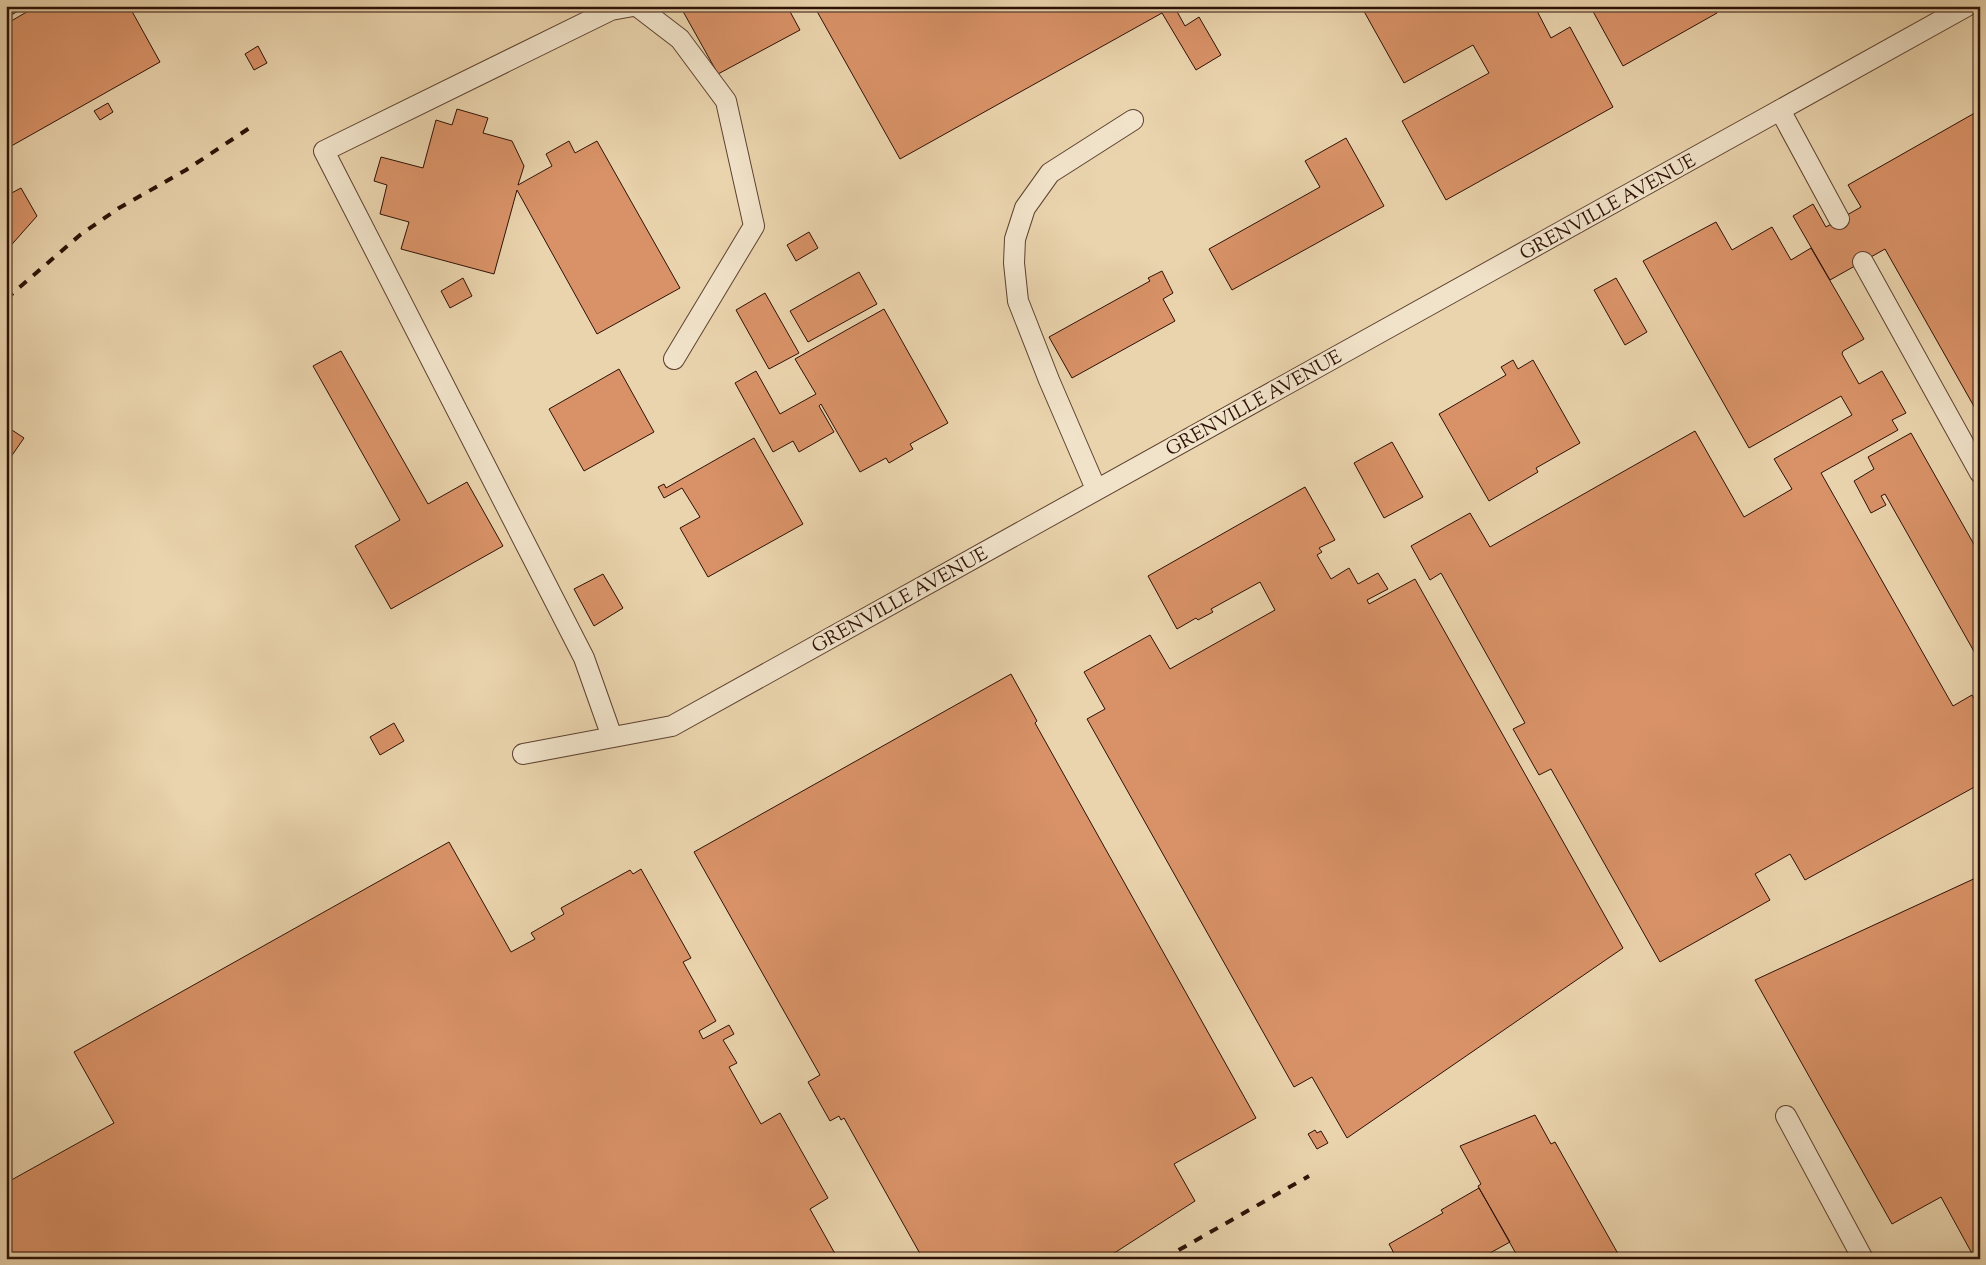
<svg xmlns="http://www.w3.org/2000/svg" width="1986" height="1265" viewBox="0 0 1986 1265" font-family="'Sorts Mill Goudy',serif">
<rect width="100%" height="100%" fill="#ead4ad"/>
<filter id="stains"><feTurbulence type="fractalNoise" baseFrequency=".004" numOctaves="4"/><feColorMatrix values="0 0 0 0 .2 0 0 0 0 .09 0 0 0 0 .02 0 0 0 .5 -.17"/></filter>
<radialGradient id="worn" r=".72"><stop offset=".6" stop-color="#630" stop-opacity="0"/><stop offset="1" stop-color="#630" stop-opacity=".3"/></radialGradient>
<path fill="#d99267" stroke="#2e1106" d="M6 6H27L6 18Z
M37 6H129L160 62 6 149V24Z
M680 6H787L800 30 718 74Z
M814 6H1174L1185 26 1199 17 1221 55 1196 70 1162 13 900 159Z
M1361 6H1541L1536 9 1551 38 1570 27 1613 107 1446 200 1402 121 1489 73 1473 45 1404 83Z
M1590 6H1714L1717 13 1623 66Z
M258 46 267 63 254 70 245 54Z
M108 103 113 112 100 120 94 111Z
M457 109 488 118 483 133 512 141 524 166 518 185 552 166 546 154 569 141 575 153 597 141 680 288 597 334 517 190 494 274 401 249 409 222 380 214 387 185 374 181 381 157 423 168 436 120 452 125Z
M1980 110V417L1885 249 1830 280 1793 216 1813 204 1826 227 1861 207 1848 185Z
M1346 138 1384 206 1232 290 1209 249 1320 187 1305 161Z
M21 188 37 216 6 251V196Z
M1716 222 1732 250 1772 227 1791 260 1811 248 1864 339 1843 351 1842 354 1859 384 1882 371 1906 413 1892 420 1898 430 1821 473 1953 706 1972 695 1980 709V746L1977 748 1980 754V784L1805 880 1790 854 1755 874 1770 900 1660 962 1551 769 1539 775 1513 729 1525 723 1441 573 1430 580 1411 546 1470 513 1490 547 1695 431 1744 517 1792 489 1774 459 1852 415 1841 396 1749 448 1643 261Z
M809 232 818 248 796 261 787 245Z
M1162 271 1173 293 1163 299 1175 321 1072 378 1049 337 1150 281 1148 278Z
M859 272 877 304 808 342 790 311Z
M463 278 472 296 450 308 441 291Z
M1616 278 1647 332 1625 345 1594 290Z
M765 293 799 353 769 369 736 310Z
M884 309 948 423 910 444 913 449 889 463 886 458 860 472 821 404 819 406 834 432 799 452 793 441 773 452 735 383 756 371 780 414 816 394 795 359Z
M341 351 428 504 467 482 503 546 391 609 355 546 400 520 313 366Z
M1513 360 1518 369 1533 360 1580 443 1536 468 1538 472 1489 501 1439 414 1506 375 1501 367Z
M619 369 654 432 584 471 549 409Z
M6 426 24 438 6 464Z
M1911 433 1980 555V662L1885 494 1881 496 1886 505 1871 513 1854 481 1874 469 1868 457Z
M754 438 803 524 708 577 680 528 700 517 682 488 664 498 658 487 664 484 666 488Z
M1392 442 1423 497 1384 518 1354 463Z
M1305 487 1335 540 1319 548 1322 552 1317 555 1331 579 1349 568 1358 584 1378 573 1388 589 1367 600 1369 604 1415 579 1623 948 1347 1138 1312 1077 1294 1087 1087 719 1105 709 1084 672 1150 635 1170 669 1275 610 1260 582 1211 609 1213 612 1198 620 1196 618 1177 629 1148 576Z
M603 574 623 608 594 626 574 589Z
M1011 674 1037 721 1035 723 1256 1118 1174 1164 1195 1201 1105 1259H923L844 1118 841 1120 839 1116 830 1121 808 1082 820 1075 694 852Z
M394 723 404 741 380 755 370 737Z
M449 842 511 952 535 939 531 933 564 914 561 908 630 870 633 874 641 869 691 958 683 962 716 1021 699 1031 703 1039 729 1025 734 1034 723 1040 737 1063 729 1067 761 1124 780 1113 828 1198 810 1209 838 1259H6V1183L114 1123 74 1052Z
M1980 876V1259H1975L1941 1197 1892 1224 1755 980Z
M1535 1115 1551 1144 1555 1142 1621 1259H1519L1479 1188 1478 1186 1481 1184 1460 1146Z
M1315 1130 1317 1133 1321 1131 1328 1143 1317 1149 1308 1134Z
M1479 1188 1510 1242 1490 1253 1493 1259H1397L1389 1244 1443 1213 1441 1210Z"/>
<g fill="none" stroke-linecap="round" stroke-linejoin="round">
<g stroke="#5d4230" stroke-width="22">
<path id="service" d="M637 6 680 39 726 101 754 226 674 359
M1780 110 1839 219
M1863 262 1980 473
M1096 489 1049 380 1018 301 1014 263 1015 239 1025 208 1050 173 1133 120
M612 737 584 658 324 151 611 10 633 6
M523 754 672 726 1967 6
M1786 1116 1863 1259"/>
</g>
<use href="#service" stroke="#f1e3ca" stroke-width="20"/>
<path stroke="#2e1106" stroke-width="4" stroke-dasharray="9 9" stroke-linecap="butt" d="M6 299 80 235 119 208 186 170 254 125
M1163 1259 1309 1176"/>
</g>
<g text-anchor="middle" stroke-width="5" stroke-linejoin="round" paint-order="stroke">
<g font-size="19" fill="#2e1106" stroke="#f1e3ca">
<text transform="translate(1607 206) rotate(-29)" y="7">GRENVILLE AVENUE</text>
<text transform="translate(1253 402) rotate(-29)" y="7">GRENVILLE AVENUE</text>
<text transform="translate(899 599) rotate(-29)" y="7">GRENVILLE AVENUE</text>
</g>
</g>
<rect width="1986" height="1265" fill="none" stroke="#ead4ad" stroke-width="25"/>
<rect x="8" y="8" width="1971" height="1250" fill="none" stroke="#2e1106" stroke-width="2.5"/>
<rect x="12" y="12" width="1961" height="1240" fill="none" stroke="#2e1106"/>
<rect width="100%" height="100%" filter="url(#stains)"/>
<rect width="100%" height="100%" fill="url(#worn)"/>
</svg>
